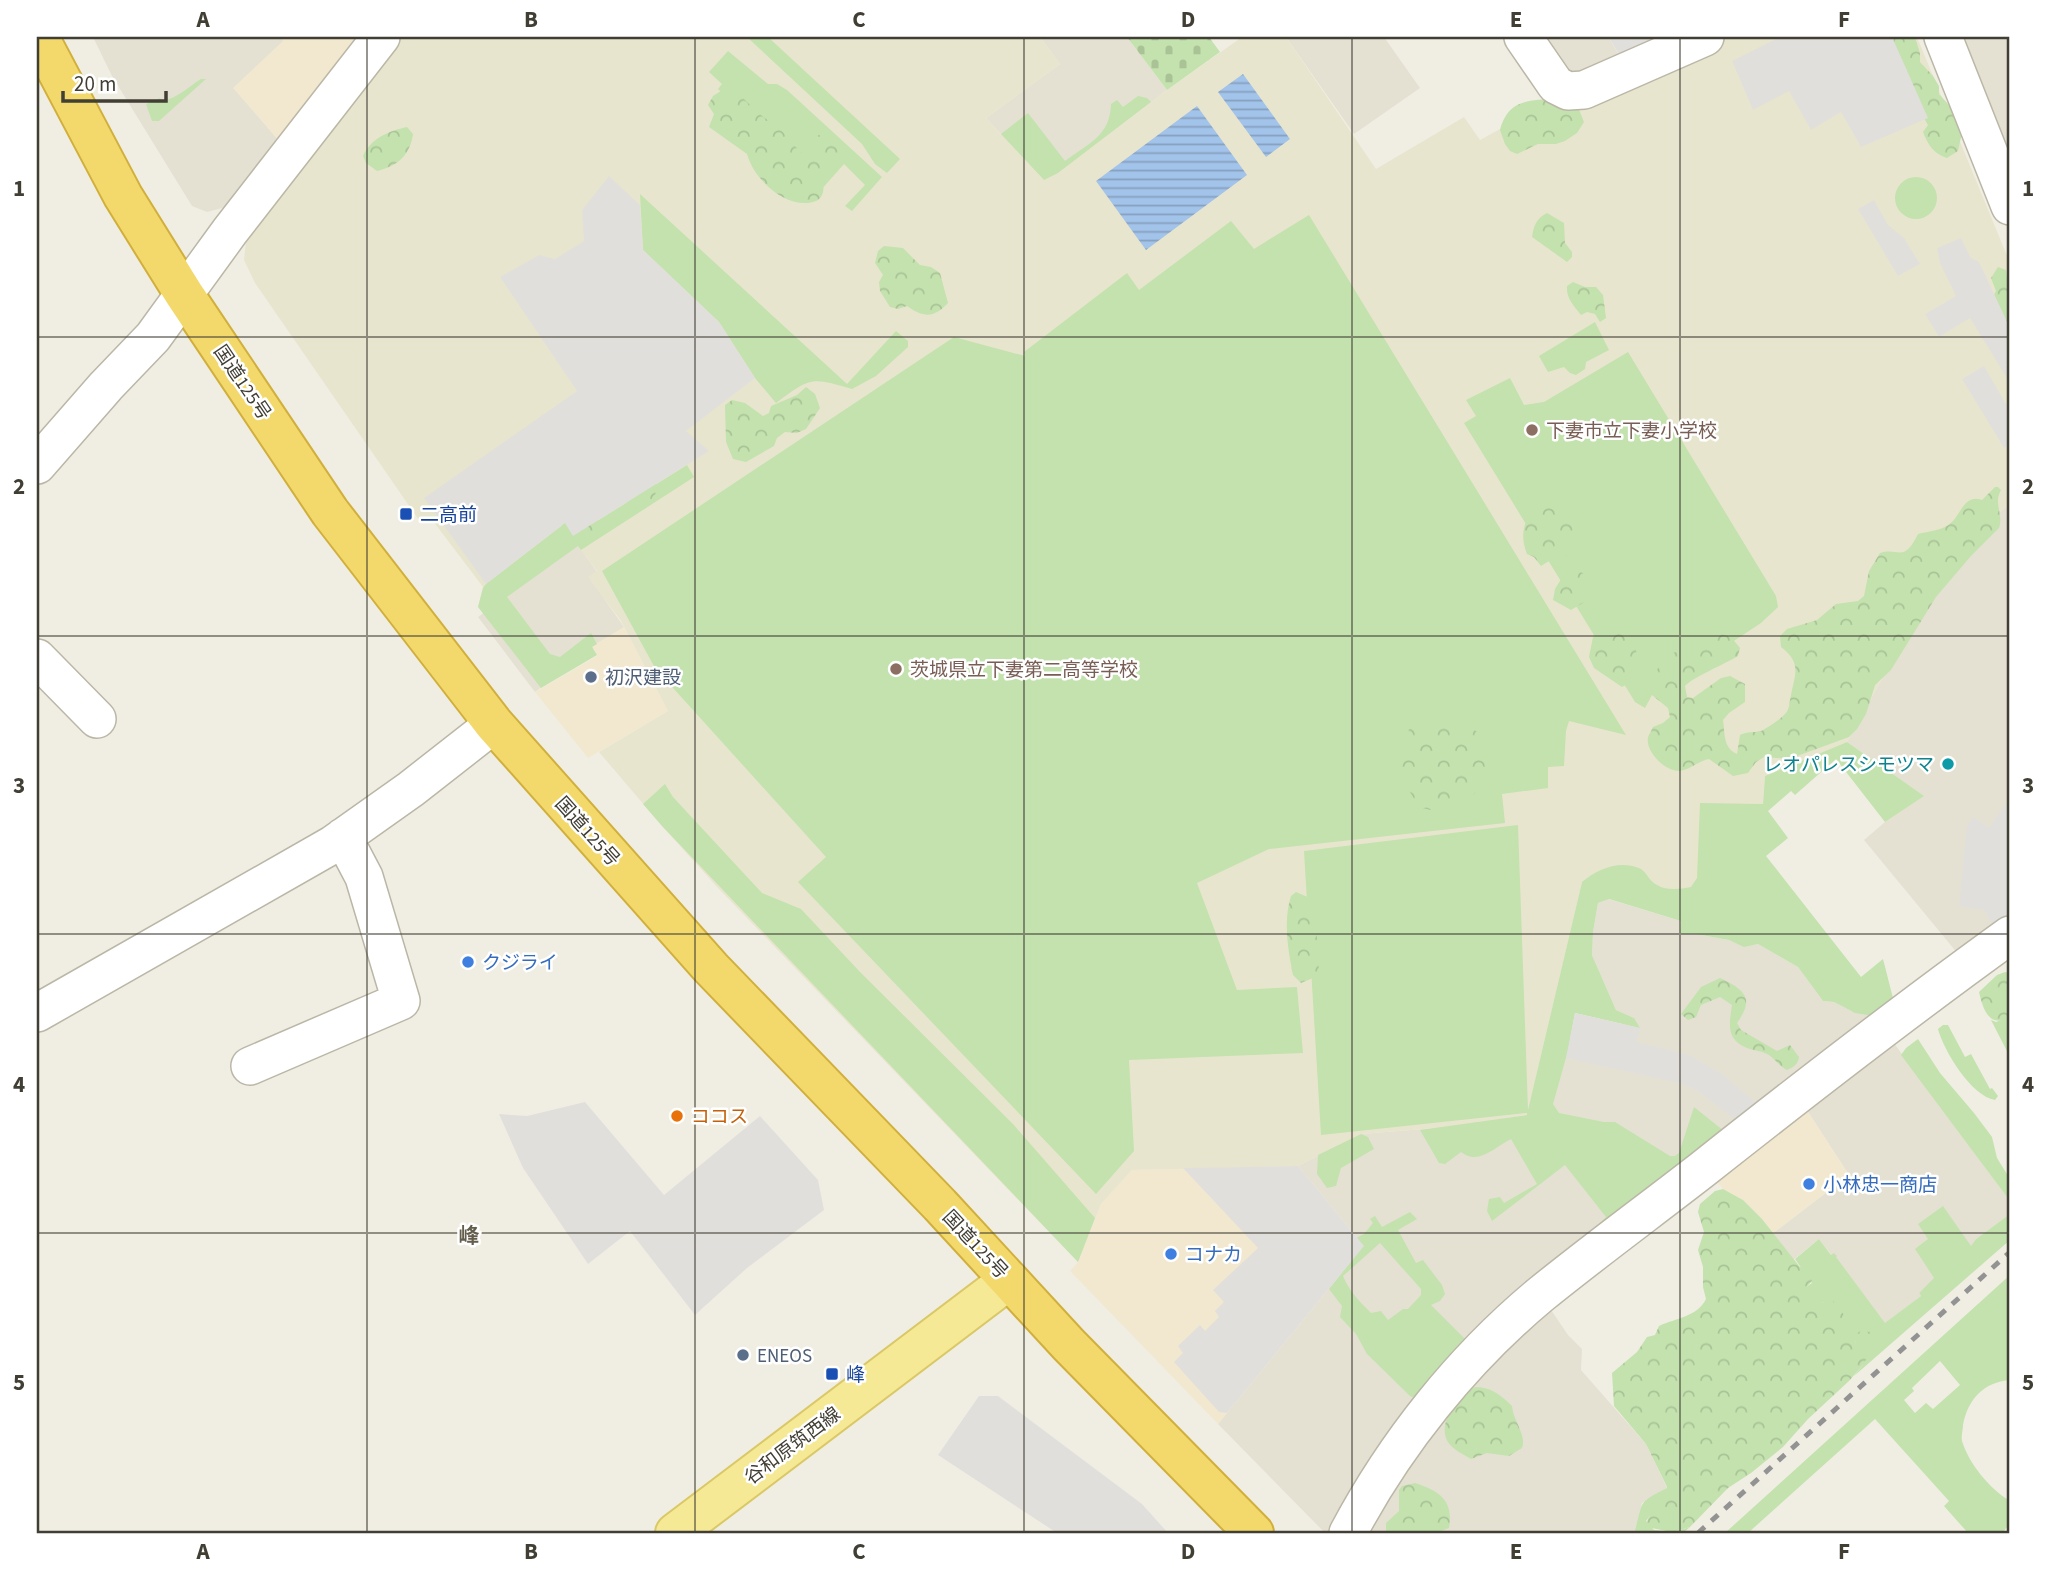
<svg xmlns="http://www.w3.org/2000/svg" width="2047" height="1570" viewBox="0 0 2047 1570" font-family="'Source Sans 3','Noto Sans JP',sans-serif">
<defs>
<pattern id="forest-crowns" width="20" height="18" patternUnits="userSpaceOnUse" patternTransform="scale(1.75)"><rect width="20" height="18" fill="#c3e2ae"/><path d="M2 6a3 3 0 1 1 6 0M12 15a3 3 0 1 1 6 0" fill="none" stroke="#a9c396"/></pattern>
<pattern id="cemetery-stones" width="16" height="16" patternUnits="userSpaceOnUse" patternTransform="scale(1.75)"><rect width="16" height="16" fill="#c3e2ae"/><path d="M2 7V4a2 2 0 0 1 4 0v3zM10 15v-3a2 2 0 0 1 4 0v3z" fill="#a9c396"/></pattern>
<pattern id="water-rules" width="6" height="5" patternUnits="userSpaceOnUse" patternTransform="scale(1.75)"><rect width="6" height="5" fill="#a2c3ea"/><path d="M0 2.5h6" fill="none" stroke="#86a0be"/></pattern>
</defs>
<rect width="100%" height="100%" fill="#f0eee3"/>
<path fill="#e4e1d2" d="M93 37H280L284 41 234 88 281 143 234 205 207 212 192 206 112 76Z
M1040 37H1127L1167 90 1058 173 1044 180 986 118 1060 64Z
M1286 37H1384L1420 88 1354 134Z
M1523 37H1608L1629 71 1590 88Z
M1960 37H2010V165Z
M2010 503V935L1968 966 1864 840 1885 822 1923 796 1847 742 1948 560Z
M578 545 597 572 589 577 624 627 535 692 478 617Z
M1608 899 1681 921V934H1696L1729 940 1744 946 1758 944 1798 967 1823 1001 1834 1002 1851 1011 1874 1016 2010 1201V1214L1976 1239 1971 1247 1919 1293 1921 1296 1885 1324 1819 1239 1793 1260 1772 1234 1849 1175 1797 1095 1541 1295 1568 1335 1582 1349 1581 1370 1646 1444 1667 1488 1642 1503 1634 1533H1325L1218 1424 1364 1246 1298 1166 1361 1134 1548 1119 1568 1051 1634 1018 1616 1010 1592 955 1593 932 1598 903Z"/>
<path fill="#f1e8cf" d="M280 37H381L281 143 233 88 283 41Z
M624 627 668 711 588 758 535 692 597 656 592 646Z
M1797 1095 1849 1175 1772 1234 1762 1219 1743 1200 1723 1189 1705 1167Z
M1298 1166 1364 1246 1218 1424 1070 1271 1078 1262 1101 1204 1132 1170Z"/>
<path fill="#e8e5ce" d="M396 37H1040L1060 64 986 118 1044 180 1058 173 1167 90 1242 37H1286L1376 169 1464 117 1480 140 1549 102 1707 47 1728 37H1917L2010 263V503L1948 560 1847 742 1765 776 1763 804 1696 911 1582 882 1527 1115 1449 1127 1361 1134 1298 1166 1132 1170 1101 1204 1078 1262 718 888 662 826 599 752 668 711 621 621 588 577 597 571 578 546 478 607 483 587 433 521 421 523 255 283 244 260 247 231Z"/>
<path fill="#c3e2ae" fill-rule="evenodd" d="M747 37H768L900 159 887 173 875 164 862 144Z
M728 51 768 84H777L787 90 882 177 852 211 845 206 865 185 844 164 820 191 718 89 722 84 709 72Z
M201 79H206L159 121H152L146 104 160 98 162 101C178 98 188 87 201 79Z
M1138 96 1147 98 1151 102 1058 173 1044 180 1001 134 1028 113 1065 161C1089 143 1110 136 1111 104L1117 100 1123 107Z
M1895 198a21 21 0 1 1 42 0a21 21 0 1 1-42 0Z
M640 194 847 384 896 331 908 341V347L876 376 852 389C811 377 811 377 776 403L755 378 719 322 643 250Z
M1309 215 1626 735 1569 721 1566 731 1564 766 1548 767V788L1502 794 1505 823 1269 849 1197 883 1237 990 1297 987 1303 1053 1129 1060 1134 1151 1096 1194 798 882 826 857 655 668 602 571 954 337 1025 356 1024 352 1127 273 1139 290 1231 221 1254 249Z
M1595 322 1609 350 1586 362 1585 369 1576 375 1570 373 1564 367 1548 372 1539 356Z
M1628 352 1776 596 1778 607 1761 623 1652 695 1645 708 1635 702 1464 423 1476 416 1466 400 1510 378 1524 405 1544 402Z
M687 465 694 477 581 550 578 546 507 597 550 654 560 657 591 633 597 644 592 647 597 655 541 688 478 607 483 588 486 584 565 523 573 536Z
M1847 742 1924 796 1885 822 1836 759 1795 795 1791 791 1768 811 1788 838 1766 856 1861 977 1883 959 1893 998 1874 1016 1855 1013 1834 1002 1823 1001 1798 967 1758 944 1744 947 1729 940 1696 934H1680L1681 921 1609 899 1598 903 1593 932 1592 955 1616 1010 1634 1018 1640 1028 1575 1013 1568 1051 1553 1104 1559 1113 1604 1122H1615L1670 1156H1675L1679 1153 1694 1107 1724 1131 1606 1224 1600 1223 1606 1217 1565 1165 1492 1221 1487 1211 1489 1199 1500 1197 1504 1203 1537 1184 1511 1139C1495 1147 1478 1166 1461 1152L1445 1164 1439 1163 1420 1130 1527 1115V1113L1321 1135 1304 851 1518 825 1528 1110 1582 882C1597 869 1621 859 1641 869 1647 873 1650 882 1657 885 1667 891 1680 889 1691 887L1697 878 1700 803 1763 804 1765 776Z
M665 784 673 797 762 893 801 909 860 972 1013 1124 1095 1218 1078 1262 662 826 643 804Z
M2010 1017V1057L1991 1020 1996 1022Z
M1943 1025H1948L1965 1057 1971 1054 1990 1089 1992 1088 1998 1096 1995 1100C1971 1096 1944 1051 1938 1029Z
M1918 1039 1940 1073 1974 1113 1992 1137 1997 1158 2010 1179V1201L1901 1055 1906 1048Z
M1361 1134 1368 1137 1374 1149 1341 1168 1336 1186 1327 1188 1317 1174 1318 1155Z
M1943 1206 1971 1246 1976 1239 2010 1214V1240L1854 1376 1863 1365 1855 1340V1345L1849 1343 1843 1318 1824 1302 1819 1304 1805 1295 1806 1287 1812 1283 1795 1259 1819 1239 1831 1255 1834 1253 1837 1256 1836 1257 1885 1323 1921 1296 1919 1293 1934 1278 1915 1249 1928 1239 1918 1224Z
M1410 1212 1417 1219 1398 1230 1416 1263 1423 1260 1442 1285 1445 1294 1440 1301 1431 1305 1473 1347 1422 1402 1410 1396 1367 1354 1356 1334 1340 1317 1342 1306 1329 1289 1363 1246 1356 1238 1364 1234 1373 1223 1370 1219 1375 1216 1382 1227ZM1380 1243 1421 1289V1295L1408 1309H1403L1388 1320 1381 1311 1371 1313C1360 1302 1349 1291 1343 1276Z
M2010 1275V1380C1984 1382 1968 1399 1963 1425 1963 1430 1961 1436 1962 1441 1969 1464 1990 1489 2010 1501V1524L2002 1533H1968L1944 1506 1949 1501 1875 1419 1748 1533H1725ZM1940 1361 1960 1385 1933 1409 1926 1403 1915 1413 1904 1400 1914 1391 1912 1388Z
M1667 1488 1665 1496 1646 1521 1654 1530 1672 1532 1690 1527 1683 1533H1634C1644 1500 1636 1504 1667 1488Z"/>
<path fill="url(#forest-crowns)" d="M1894 37H1915L1920 53V62L1933 76 1939 86V94L1958 115 1963 128 1958 151 1947 158C1934 154 1928 145 1923 132L1928 125 1903 83 1907 71 1893 42Z
M724 89 739 94 758 113 780 129 802 154 812 151 813 138 819 135H831L842 147C842 158 832 166 822 168 821 177 826 186 822 195 819 201 814 202 808 203 782 205 754 179 747 154L709 127 714 114 708 105 713 96Z
M1555 99 1578 107 1584 122 1577 133 1565 141 1556 144H1538L1517 154 1510 151 1505 144 1500 130C1508 100 1528 100 1555 99Z
M407 127 413 134C410 155 398 166 377 171L366 163 363 156C371 138 389 131 407 127Z
M1547 213 1564 223 1565 243 1572 252V257L1567 262 1532 237C1534 225 1536 219 1547 213Z
M884 246 903 248 920 265 931 267 940 273 948 303C934 318 924 318 907 306L898 309 890 307 880 291 879 282 883 275 875 263 878 251Z
M1998 267 2006 270 2010 304V364L1989 304 1996 291 1991 278Z
M1573 282 1585 287H1596L1603 295 1606 318 1600 322 1595 314 1587 312 1581 315C1573 305 1566 298 1567 286Z
M806 387 815 394 820 408 806 429 797 433 785 432 777 438 774 446 746 462 733 459 726 442 725 405 732 400 745 403 763 416 769 413 771 406 797 395Z
M654 474 657 489 654 498 636 509 621 499Z
M1995 487H1998L2001 490C1993 504 2004 514 1999 528L1971 556 1936 597 1891 670 1875 685 1866 714 1857 729 1849 737 1789 759 1764 757 1756 762 1748 773 1733 776 1709 759C1698 761 1690 770 1679 771 1665 771 1645 752 1648 737 1649 736 1652 729 1653 727L1663 723 1670 717 1668 708 1652 695C1651 682 1657 663 1669 655 1675 651 1683 651 1690 647 1698 641 1703 635 1712 631L1731 637 1740 648 1738 656C1725 664 1693 677 1685 686L1687 697 1693 698 1721 678 1730 676 1745 684V702L1729 713 1723 720C1725 733 1723 748 1737 754L1740 735C1748 731 1753 733 1761 731 1766 729 1779 720 1784 715 1790 710 1789 703 1791 695 1795 674 1802 663 1781 647L1780 636 1787 629 1817 620 1836 604 1858 601 1864 596 1869 571 1880 553C1899 547 1903 564 1918 534 1928 531 1943 531 1952 522 1961 513 1965 494 1982 500Z
M596 505C602 527 601 535 578 542L563 530 559 518Z
M1545 506 1556 509 1568 506 1580 524 1581 537 1568 555 1557 556 1541 566 1534 557 1527 554C1519 534 1523 514 1545 506Z
M1573 570 1583 573 1590 583 1586 601 1571 610 1553 600 1555 589 1566 571Z
M1606 625C1631 631 1643 654 1638 678L1622 687 1594 668 1589 657 1593 637Z
M1441 716 1451 719 1460 727C1482 726 1488 745 1494 763 1477 796 1459 820 1419 807L1399 774V762L1409 729Z
M1296 892 1310 898 1316 924 1319 972 1313 978 1301 983 1293 975C1288 950 1283 921 1291 896Z
M2005 972 2010 973V1017C1989 1029 1983 1009 1979 992L1997 975Z
M1720 978C1745 990 1755 998 1737 1023L1741 1030 1777 1051 1790 1045 1799 1057C1798 1064 1794 1067 1787 1070 1779 1066 1776 1060 1769 1055 1763 1051 1755 1051 1747 1048 1726 1040 1729 1024 1732 1005L1720 997 1701 1005 1696 1017 1688 1020 1681 1014 1701 987Z
M1723 1189 1743 1200 1762 1219 1800 1267H1813C1814 1276 1814 1281 1806 1287V1294L1815 1295 1819 1303 1833 1301 1843 1313 1850 1343 1855 1344 1856 1334 1862 1330 1869 1332 1875 1328 1880 1335 1863 1365 1849 1381 1808 1419 1783 1447 1751 1473 1728 1488 1690 1527 1672 1532 1646 1527C1648 1511 1663 1503 1667 1487L1646 1444 1614 1406 1612 1373 1637 1352 1647 1337 1655 1335 1659 1326C1676 1318 1697 1317 1706 1299L1703 1287V1267L1698 1250 1704 1232 1698 1212 1700 1204 1715 1191Z
M1475 1387C1491 1387 1501 1395 1512 1406 1513 1421 1527 1435 1522 1448L1509 1456 1487 1453 1471 1459C1463 1454 1453 1450 1448 1442 1436 1423 1459 1395 1475 1387Z
M1415 1483C1439 1491 1454 1500 1449 1528L1436 1533H1386V1523L1399 1511V1490L1402 1486Z"/>
<path fill="url(#cemetery-stones)" d="M1127 37H1209L1220 52 1167 90Z"/>
<path fill="#e1dfdb" d="M1608 37H1666L1621 57Z
M1780 37H1892L1928 118 1861 147 1841 112 1811 130 1789 91 1753 110 1732 61Z
M609 176 640 205 643 250 719 322 755 378 686 431 709 451 573 536 565 523 486 584 424 498 577 391 500 277 539 255 555 259 584 241 582 210Z
M1874 200 1888 225 1904 238 1920 264 1898 276 1858 209Z
M1961 238 1971 258 1979 262 2010 328V383L1970 318 1939 337 1925 314 1956 296 1940 263 1937 248Z
M1984 366 2010 411V444L2004 448 1962 379Z
M2010 797V915L1993 926 1984 910 1959 906 1967 825 1973 817 1989 828Z
M1575 1013 1640 1028 1636 1042 1689 1055 1722 1074 1758 1105 1734 1119 1701 1093 1683 1084 1566 1058Z
M585 1102 664 1195 760 1116 818 1180 824 1210 747 1268 695 1315 630 1231 588 1264 523 1168 499 1114 527 1116Z
M1298 1166 1364 1246 1227 1413 1219 1412 1174 1362 1183 1353 1178 1346 1200 1325 1205 1331 1219 1317 1215 1311 1224 1302 1213 1290 1258 1248 1183 1168Z
M979 1396H998L1142 1504 1168 1533H1057L938 1455Z"/>
<path fill="url(#water-rules)" d="M1243 74 1290 139 1266 157 1218 92Z
M1197 106 1247 175 1146 250 1096 181Z"/>
<g fill="none" stroke-linecap="round" stroke-linejoin="round">
<g stroke="#bbb7a7" stroke-width="40">
<path id="minor" d="M1523 37 1556 85 1568 91 1584 90 1705 37
M1943 37 2010 206
M37 465 106 386 153 337 230 231 381 37
M37 658 97 719
M37 1013 332 845 411 789 494 724
M250 1066 401 1001 364 877 343 837
M1348 1533C1395 1444 1462 1360 1540 1295 1593 1252 1649 1211 1703 1169 1804 1089 1906 1010 2010 935"/>
</g>
<g stroke="#dac867" stroke-width="42">
<path id="major" d="M675 1533 1009 1280"/>
</g>
<g stroke="#d1af3c" stroke-width="42">
<path id="highway" d="M39 37 123 196 184 294 330 512 494 724 711 968 940 1205 1069 1345 1254 1533"/>
</g>
<use href="#minor" stroke="#fff" stroke-width="37"/>
<use href="#major" stroke="#f6e996" stroke-width="38"/>
<use href="#highway" stroke="#f3d96b" stroke-width="38"/>
<path stroke="#939393" stroke-width="5" stroke-dasharray="9 9" stroke-linecap="butt" d="M1698 1533 2010 1252"/>
</g>
<path fill="none" stroke="#413e34" stroke-width="2" stroke-opacity="0.55" d="M367 37V1533M695 37V1533M1024 37V1533M1352 37V1533M1680 37V1533M37 337H2010M37 636H2010M37 934H2010M37 1233H2010"/>
<g fill="#8d6e63" stroke="#fff" stroke-width="2.5">
<circle cx="1532" cy="430" r="7"/>
<circle cx="896" cy="669" r="7"/>
</g>
<g fill="#1a4fb4" stroke="#fff" stroke-width="2.5">
<rect x="399" y="507" width="14" height="14" rx="3.5"/>
<rect x="825" y="1367" width="14" height="14" rx="3.5"/>
</g>
<g fill="#5c6f8a" stroke="#fff" stroke-width="2.5">
<circle cx="591" cy="677" r="7"/>
<circle cx="743" cy="1355" r="7"/>
</g>
<circle fill="#0f9aa8" stroke="#fff" stroke-width="2.5" cx="1948" cy="764" r="7"/>
<g fill="#3f7fe0" stroke="#fff" stroke-width="2.5">
<circle cx="468" cy="962" r="7"/>
<circle cx="1809" cy="1184" r="7"/>
<circle cx="1171" cy="1254" r="7"/>
</g>
<circle fill="#e8710a" stroke="#fff" stroke-width="2.5" cx="677" cy="1116" r="7"/>
<g text-anchor="middle" stroke-width="5" stroke-linejoin="round" paint-order="stroke">
<g font-size="19" fill="#413e34" stroke="#fff">
<text transform="translate(243 382) rotate(56)" y="7">国道125号</text>
<text transform="translate(588 831) rotate(48)" y="7">国道125号</text>
<text transform="translate(976 1244) rotate(47)" y="7">国道125号</text>
<text transform="translate(792 1445) rotate(-37)" y="7">谷和原筑西線</text>
</g>
<g font-size="19" fill="#785e54" stroke="#fff" text-anchor="start">
<text x="1546" y="437">下妻市立下妻小学校</text>
<text x="910" y="676">茨城県立下妻第二高等学校</text>
</g>
<g font-size="19" fill="#164399" stroke="#fff" text-anchor="start">
<text x="420" y="521">二高前</text>
<text x="846" y="1381">峰</text>
</g>
<g font-size="19" fill="#4e5e75" stroke="#fff" text-anchor="start">
<text x="605" y="684">初沢建設</text>
<text x="757" y="1362">ENEOS</text>
</g>
<g font-size="19" fill="#0d838f" stroke="#fff" text-anchor="end">
<text x="1934" y="771">レオパレスシモツマ</text>
</g>
<g font-size="19" fill="#366cbe" stroke="#fff" text-anchor="start">
<text x="482" y="969">クジライ</text>
<text x="1823" y="1191">小林忠一商店</text>
<text x="1185" y="1261">コナカ</text>
</g>
<g font-size="19" fill="#c56008" stroke="#fff" text-anchor="start">
<text x="691" y="1123">ココス</text>
</g>
<g font-size="21" font-weight="bold" fill="#635d4c" stroke="#fff">
<text x="469" y="1243">峰</text>
</g>
</g>
<rect width="2047" height="1570" fill="none" stroke="#ffffff" stroke-width="77"/>
<path d="M63 91v10h103v-10" fill="none" stroke="#413e34" stroke-width="3.5"/>
<text x="74" y="91" font-size="21" fill="#413e34" stroke="#ffffff" stroke-width="5" paint-order="stroke">20 m</text>
<rect x="38" y="38" width="1970" height="1494" fill="none" stroke="#413e34" stroke-width="2.5"/>
<g font-size="23" text-anchor="middle" font-weight="bold" fill="#413e34">
<text x="203" y="27">A</text>
<text x="531" y="27">B</text>
<text x="859" y="27">C</text>
<text x="1188" y="27">D</text>
<text x="1516" y="27">E</text>
<text x="1844" y="27">F</text>
<text x="19" y="196">1</text>
<text x="2028" y="196">1</text>
<text x="19" y="494">2</text>
<text x="2028" y="494">2</text>
<text x="19" y="793">3</text>
<text x="2028" y="793">3</text>
<text x="19" y="1092">4</text>
<text x="2028" y="1092">4</text>
<text x="19" y="1390">5</text>
<text x="2028" y="1390">5</text>
<text x="203" y="1559">A</text>
<text x="531" y="1559">B</text>
<text x="859" y="1559">C</text>
<text x="1188" y="1559">D</text>
<text x="1516" y="1559">E</text>
<text x="1844" y="1559">F</text>
</g>
</svg>
